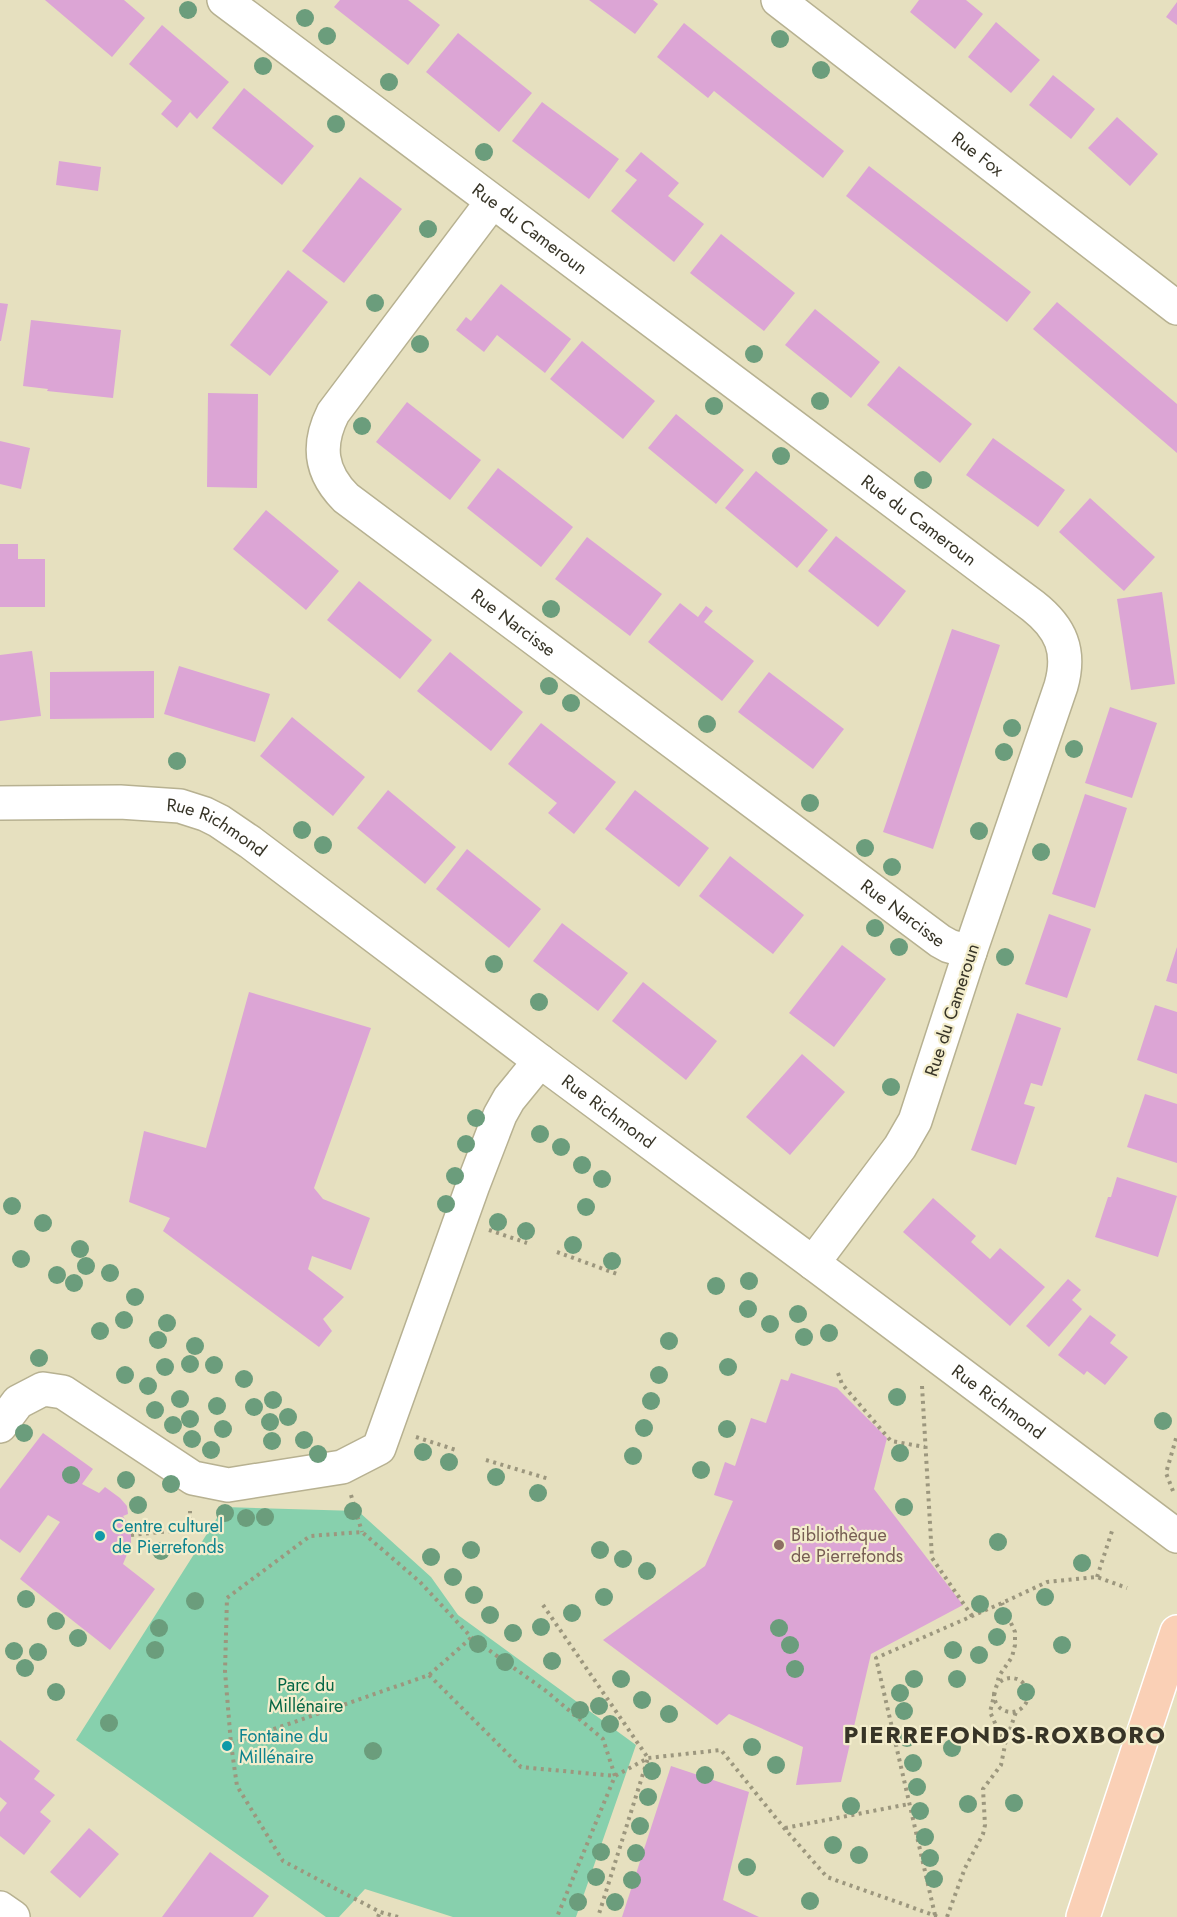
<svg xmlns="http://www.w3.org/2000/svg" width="1177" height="1917" viewBox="0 0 1177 1917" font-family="Jost,sans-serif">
<rect width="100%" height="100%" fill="#e6e0bf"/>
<path fill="#87d0ad" d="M224 1507 358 1511 431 1577 458 1615 636 1745 576 1917H453L365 1889 339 1917H326L76 1740Z"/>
<path fill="#dca5d5" d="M45 0H124L145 18 112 57Z
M340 0H408L440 25 408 65 334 7Z
M589 0H653L658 4 635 34Z
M919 0H966L983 14 955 49 910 12Z
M1177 2V25L1166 17Z
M996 22 1040 60 1011 93 968 57Z
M684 23 844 151 823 178 714 91 708 98 657 57Z
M162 25 229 82 197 119 190 112 177 128 161 114 172 101 129 64Z
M458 33 532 93 499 132 426 72Z
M1053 75 1095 109 1071 139 1029 105Z
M244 88 314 146 282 185 212 128Z
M542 102 619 159 589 199 512 141Z
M1117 117 1158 154 1130 186 1088 148Z
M641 152 679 183 668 196 704 224 674 262 611 211 637 180 625 171Z
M59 161 101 167 98 191 56 185Z
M869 166 1031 292 1007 322 846 196Z
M360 177 402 209 344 283 302 251Z
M721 234 795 293 764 331 690 273Z
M288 270 328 302 270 376 230 345Z
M501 284 571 339 545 373 497 335 484 352 456 330 466 317 471 321Z
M1057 302 1177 404V453L1033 329Z
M0 303 8 304 1 341H0Z
M815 309 880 362 851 398 785 345Z
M31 320 121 330 113 398 47 391 48 389 23 386Z
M582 341 655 401 623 439 550 379Z
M899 366 972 424 940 463 867 405Z
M208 393 258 394 257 488 207 487Z
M407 402 481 460 450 500 376 442Z
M676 414 744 470 716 504 648 448Z
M993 438 1065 490 1038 527 966 475Z
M0 441 30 448 21 489 0 484Z
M498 468 573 527 541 567 467 508Z
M756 471 828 530 797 568 725 508Z
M1090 498 1155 557 1124 591 1059 532Z
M266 510 339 571 306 610 233 549Z
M836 536 906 591 878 627 808 571Z
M587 537 662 594 630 636 555 579Z
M0 544H18V559H45V607H0Z
M359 581 432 640 400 679 327 620Z
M1162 592 1175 684 1131 690 1117 599Z
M680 603 698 617 706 606 713 611 704 622 754 661 722 701 648 642Z
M952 629 1000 645 933 849 883 832Z
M32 651 41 716 0 721V655Z
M450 652 523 712 491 751 417 691Z
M179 666 270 694 255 742 164 714Z
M154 671V718L50 719V672Z
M769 672 844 729 813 769 738 712Z
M1110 707 1157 723 1132 798 1085 783Z
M292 717 365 777 333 816 260 756Z
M541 723 616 782 574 834 548 813 557 803 508 764Z
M388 790 456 847 425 884 357 828Z
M635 790 709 848 679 887 605 829Z
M1085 794 1127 808 1095 908 1052 894Z
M467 849 541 909 509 948 436 889Z
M730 856 804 915 773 954 699 896Z
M1049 914 1091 929 1067 998 1025 984Z
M562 923 628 973 598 1011 533 961Z
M842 945 886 979 834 1047 789 1013Z
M1177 947V984L1166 981Z
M643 982 717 1041 686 1080 612 1021Z
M249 992 371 1028 314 1188 323 1199 370 1218 351 1270 312 1256 308 1269 344 1297 323 1319 332 1331 319 1347 163 1231 170 1218 129 1202 144 1131 206 1148Z
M1155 1005 1177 1012V1074L1137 1060Z
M1017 1013 1061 1028 1042 1086 1031 1083 1024 1104 1035 1107 1016 1165 971 1150Z
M802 1054 845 1092 790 1155 746 1117Z
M1145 1094 1177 1104V1163L1127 1147Z
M1117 1177 1177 1196 1158 1257 1095 1237 1108 1197H1111Z
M933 1198 976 1236 971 1242 990 1259 1000 1248 1045 1287 1010 1326 903 1232Z
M1068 1279 1081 1290 1072 1300 1082 1309 1049 1347 1026 1326Z
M1090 1315 1116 1335 1110 1343 1128 1357 1105 1385 1087 1371 1084 1375 1058 1355Z
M791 1373 837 1388 887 1438 874 1489 963 1605 871 1654 841 1782 796 1785 803 1747 729 1714 717 1725 603 1640 705 1566 733 1501 714 1495 725 1462 735 1466 751 1418 766 1423 781 1379 788 1381Z
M43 1433 93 1469 82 1484 99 1493 105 1487 120 1498 127 1506 128 1514 123 1516 131 1529V1545L123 1564 155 1589 110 1650 20 1579 60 1522 48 1515 20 1553 0 1539V1489Z
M0 1740 40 1771 34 1779 55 1795 40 1812 51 1821 24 1855 0 1836V1812L7 1803 0 1797Z
M671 1766 749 1792 723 1900 759 1917H622Z
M89 1828 119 1854 80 1898 50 1872Z
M210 1852 269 1896 253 1917H162Z"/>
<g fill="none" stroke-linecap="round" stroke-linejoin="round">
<g stroke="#b7b191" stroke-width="36">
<g id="minor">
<path id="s1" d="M224 0 1033 606C1061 628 1071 651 1061 686L970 952 915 1121 900 1147 813 1263"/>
<path id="s2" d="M778 0 1177 308"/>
<path id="s3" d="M492 202 333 413C317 445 320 472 346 498L940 941 949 946 970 952"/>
<path id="s4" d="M0 803 120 802 180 806 205 814 219 821 250 842 540 1061 813 1263 1177 1536"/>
<path d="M0 1426 18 1402 43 1389 63 1392 193 1478 228 1485 342 1467 379 1448 473 1185 500 1115 509 1099 540 1061"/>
<path d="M0 1908 13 1917"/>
</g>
</g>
<g stroke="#fff" stroke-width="36">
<path id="major" d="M1083 1917 1177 1632"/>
</g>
<path stroke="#9c977e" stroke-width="4" stroke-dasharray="3 4.5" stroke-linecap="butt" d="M489 1230 527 1243
M557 1252 617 1274
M838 1373 842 1384 891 1441 925 1447
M922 1386 932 1558 972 1616
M416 1437 456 1450
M486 1460 549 1479
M1173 1491 1166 1473 1177 1435
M351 1495 362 1532
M131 1535 190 1529V1511
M1097 1577 1113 1528
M543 1605 648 1758 598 1917
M429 1675 521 1767 615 1776 648 1758 721 1750 784 1828 827 1877 939 1917
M994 1695a17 17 0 1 1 34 0a17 17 0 1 1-34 0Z
M231 1744 429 1675 471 1638
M1005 1744 1016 1712
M785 1828 909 1804
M935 1915 876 1658 1002 1603 1047 1582 1097 1577 1127 1588
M378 1917 380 1912
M398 1917 380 1912 283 1861 237 1786 231 1744 225 1671 227 1598 310 1536 362 1532 420 1582 472 1638 546 1691 603 1739 615 1776 557 1917
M947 1917 965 1868 983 1834 985 1825 983 1789 1001 1765 1005 1745 990 1712 999 1676 1012 1657 1015 1645V1632L1002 1603"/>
<use href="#minor" stroke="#fff" stroke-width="33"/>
<use href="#major" stroke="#fad0b6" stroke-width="33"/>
</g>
<g fill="#6b9d7c">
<circle cx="188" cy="10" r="9"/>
<circle cx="305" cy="18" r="9"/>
<circle cx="327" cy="36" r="9"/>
<circle cx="780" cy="39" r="9"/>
<circle cx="263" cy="66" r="9"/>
<circle cx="821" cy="70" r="9"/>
<circle cx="389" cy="82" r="9"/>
<circle cx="336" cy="124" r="9"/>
<circle cx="484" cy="152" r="9"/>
<circle cx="428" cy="229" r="9"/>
<circle cx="375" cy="303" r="9"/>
<circle cx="420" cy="344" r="9"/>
<circle cx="754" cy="354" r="9"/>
<circle cx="820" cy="401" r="9"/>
<circle cx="714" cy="406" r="9"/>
<circle cx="362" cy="426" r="9"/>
<circle cx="781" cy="456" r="9"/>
<circle cx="923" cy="480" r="9"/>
<circle cx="551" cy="609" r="9"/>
<circle cx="549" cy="686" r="9"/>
<circle cx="571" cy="703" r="9"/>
<circle cx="707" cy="724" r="9"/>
<circle cx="1012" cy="728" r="9"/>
<circle cx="1074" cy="749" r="9"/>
<circle cx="1004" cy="752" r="9"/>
<circle cx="177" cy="761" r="9"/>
<circle cx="810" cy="803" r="9"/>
<circle cx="302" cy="830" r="9"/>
<circle cx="979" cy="831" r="9"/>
<circle cx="323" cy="845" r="9"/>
<circle cx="865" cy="848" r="9"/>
<circle cx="1041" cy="852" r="9"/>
<circle cx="892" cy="867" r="9"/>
<circle cx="875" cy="928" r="9"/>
<circle cx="899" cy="947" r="9"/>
<circle cx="1005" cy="957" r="9"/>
<circle cx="494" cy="964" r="9"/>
<circle cx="539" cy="1002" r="9"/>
<circle cx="891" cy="1087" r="9"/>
<circle cx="476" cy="1118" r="9"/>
<circle cx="540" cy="1134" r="9"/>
<circle cx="466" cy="1144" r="9"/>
<circle cx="561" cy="1147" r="9"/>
<circle cx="582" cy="1165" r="9"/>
<circle cx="455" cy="1176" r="9"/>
<circle cx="602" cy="1179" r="9"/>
<circle cx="446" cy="1204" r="9"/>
<circle cx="12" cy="1206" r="9"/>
<circle cx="586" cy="1207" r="9"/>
<circle cx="498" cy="1222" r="9"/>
<circle cx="43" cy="1223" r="9"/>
<circle cx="526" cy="1231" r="9"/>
<circle cx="573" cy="1245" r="9"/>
<circle cx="80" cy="1249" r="9"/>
<circle cx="21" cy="1259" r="9"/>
<circle cx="612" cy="1261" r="9"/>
<circle cx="86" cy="1266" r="9"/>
<circle cx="110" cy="1273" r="9"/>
<circle cx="57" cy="1275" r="9"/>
<circle cx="749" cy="1281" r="9"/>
<circle cx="74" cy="1283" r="9"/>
<circle cx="716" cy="1286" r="9"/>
<circle cx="135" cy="1297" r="9"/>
<circle cx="748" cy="1309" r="9"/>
<circle cx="798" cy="1314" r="9"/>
<circle cx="124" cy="1320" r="9"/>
<circle cx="167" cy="1323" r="9"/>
<circle cx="770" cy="1324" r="9"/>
<circle cx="100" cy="1331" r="9"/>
<circle cx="829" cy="1333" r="9"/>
<circle cx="804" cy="1337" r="9"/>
<circle cx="158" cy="1340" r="9"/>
<circle cx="669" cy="1341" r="9"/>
<circle cx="195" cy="1346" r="9"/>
<circle cx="39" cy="1358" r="9"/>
<circle cx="190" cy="1364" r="9"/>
<circle cx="214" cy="1365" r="9"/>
<circle cx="165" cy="1367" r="9"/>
<circle cx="728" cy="1367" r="9"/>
<circle cx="125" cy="1375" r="9"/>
<circle cx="659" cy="1375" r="9"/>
<circle cx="244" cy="1379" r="9"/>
<circle cx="148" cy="1386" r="9"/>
<circle cx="897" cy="1397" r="9"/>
<circle cx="180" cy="1399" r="9"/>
<circle cx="273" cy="1400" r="9"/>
<circle cx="651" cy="1401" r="9"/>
<circle cx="217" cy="1406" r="9"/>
<circle cx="254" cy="1407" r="9"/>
<circle cx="155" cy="1410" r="9"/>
<circle cx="288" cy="1417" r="9"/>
<circle cx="190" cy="1419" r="9"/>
<circle cx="1163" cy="1421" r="9"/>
<circle cx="270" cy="1422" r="9"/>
<circle cx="173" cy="1425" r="9"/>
<circle cx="644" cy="1428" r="9"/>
<circle cx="223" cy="1429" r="9"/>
<circle cx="727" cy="1429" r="9"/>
<circle cx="24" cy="1433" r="9"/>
<circle cx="192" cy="1439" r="9"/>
<circle cx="304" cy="1440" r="9"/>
<circle cx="272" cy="1441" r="9"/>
<circle cx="211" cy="1450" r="9"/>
<circle cx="423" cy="1452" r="9"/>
<circle cx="900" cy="1453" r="9"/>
<circle cx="318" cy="1454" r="9"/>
<circle cx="633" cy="1456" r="9"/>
<circle cx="449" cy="1462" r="9"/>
<circle cx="701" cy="1470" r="9"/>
<circle cx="71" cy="1475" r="9"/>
<circle cx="496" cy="1477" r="9"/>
<circle cx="126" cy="1480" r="9"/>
<circle cx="171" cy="1484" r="9"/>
<circle cx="538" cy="1493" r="9"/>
<circle cx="138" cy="1505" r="9"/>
<circle cx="904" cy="1507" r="9"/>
<circle cx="353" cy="1511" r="9"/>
<circle cx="225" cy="1513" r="9"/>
<circle cx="265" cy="1517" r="9"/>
<circle cx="246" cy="1518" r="9"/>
<circle cx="998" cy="1542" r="9"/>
<circle cx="471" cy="1550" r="9"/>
<circle cx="600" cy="1550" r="9"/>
<circle cx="161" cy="1551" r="9"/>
<circle cx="431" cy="1557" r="9"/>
<circle cx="623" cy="1559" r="9"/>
<circle cx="1082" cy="1563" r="9"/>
<circle cx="647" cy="1571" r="9"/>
<circle cx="453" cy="1577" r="9"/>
<circle cx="474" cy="1595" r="9"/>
<circle cx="604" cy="1597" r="9"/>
<circle cx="1045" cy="1597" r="9"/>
<circle cx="26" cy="1599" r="9"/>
<circle cx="195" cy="1601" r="9"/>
<circle cx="980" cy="1604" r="9"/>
<circle cx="572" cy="1613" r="9"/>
<circle cx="490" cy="1615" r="9"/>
<circle cx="1003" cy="1616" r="9"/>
<circle cx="56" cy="1621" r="9"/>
<circle cx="541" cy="1627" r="9"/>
<circle cx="159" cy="1628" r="9"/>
<circle cx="779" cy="1628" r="9"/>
<circle cx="513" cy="1633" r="9"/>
<circle cx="997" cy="1637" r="9"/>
<circle cx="78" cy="1638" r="9"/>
<circle cx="478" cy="1644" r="9"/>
<circle cx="790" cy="1645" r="9"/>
<circle cx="1062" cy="1645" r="9"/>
<circle cx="155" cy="1650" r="9"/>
<circle cx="953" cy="1650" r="9"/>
<circle cx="14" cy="1651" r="9"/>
<circle cx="38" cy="1652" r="9"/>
<circle cx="979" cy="1655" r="9"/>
<circle cx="552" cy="1661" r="9"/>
<circle cx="505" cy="1662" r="9"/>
<circle cx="25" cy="1668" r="9"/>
<circle cx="795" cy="1669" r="9"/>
<circle cx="621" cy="1679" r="9"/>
<circle cx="914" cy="1679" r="9"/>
<circle cx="957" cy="1679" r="9"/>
<circle cx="56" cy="1692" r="9"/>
<circle cx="1026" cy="1692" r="9"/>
<circle cx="900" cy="1693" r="9"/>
<circle cx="642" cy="1700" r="9"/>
<circle cx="599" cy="1706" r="9"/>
<circle cx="580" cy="1710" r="9"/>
<circle cx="904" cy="1711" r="9"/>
<circle cx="669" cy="1714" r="9"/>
<circle cx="109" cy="1723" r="9"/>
<circle cx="610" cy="1724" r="9"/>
<circle cx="907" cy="1738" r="9"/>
<circle cx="752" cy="1747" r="9"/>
<circle cx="952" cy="1748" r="9"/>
<circle cx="373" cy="1751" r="9"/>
<circle cx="913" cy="1763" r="9"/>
<circle cx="776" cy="1765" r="9"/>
<circle cx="652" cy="1771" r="9"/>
<circle cx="705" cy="1775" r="9"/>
<circle cx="917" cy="1787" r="9"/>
<circle cx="648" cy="1797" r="9"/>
<circle cx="1014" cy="1803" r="9"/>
<circle cx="968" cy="1804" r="9"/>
<circle cx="851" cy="1806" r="9"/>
<circle cx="920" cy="1811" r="9"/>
<circle cx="640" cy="1826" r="9"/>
<circle cx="925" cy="1837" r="9"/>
<circle cx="833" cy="1845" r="9"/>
<circle cx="601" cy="1852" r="9"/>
<circle cx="636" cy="1853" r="9"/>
<circle cx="859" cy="1855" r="9"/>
<circle cx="930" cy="1858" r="9"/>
<circle cx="747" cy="1867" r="9"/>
<circle cx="596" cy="1877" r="9"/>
<circle cx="934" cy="1879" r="9"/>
<circle cx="632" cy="1880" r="9"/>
<circle cx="810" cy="1901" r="9"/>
<circle cx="578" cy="1902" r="9"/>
<circle cx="615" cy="1902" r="9"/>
</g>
<g fill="#0f9aa8" stroke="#f3edcc" stroke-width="2">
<circle cx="100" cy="1536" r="6"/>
<circle cx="227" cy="1746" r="6"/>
</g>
<circle fill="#8d6e63" stroke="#f3edcc" stroke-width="2" cx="779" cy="1545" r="6"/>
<g text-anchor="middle" stroke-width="4.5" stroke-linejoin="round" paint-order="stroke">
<g font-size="18" fill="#373427" stroke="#f3edcc">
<text dy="6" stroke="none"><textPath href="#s2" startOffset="252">Rue Fox</textPath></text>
<text dy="6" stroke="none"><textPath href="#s1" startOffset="382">Rue du Cameroun</textPath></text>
<text dy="6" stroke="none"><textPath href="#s1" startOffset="868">Rue du Cameroun</textPath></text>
<text dy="6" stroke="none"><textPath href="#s3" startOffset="566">Rue Narcisse</textPath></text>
<text dy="6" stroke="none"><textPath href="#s4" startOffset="222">Rue Richmond</textPath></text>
<text dy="6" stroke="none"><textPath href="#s3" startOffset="1052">Rue Narcisse</textPath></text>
<text transform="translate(952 1010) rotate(-72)" y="6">Rue du Cameroun</text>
<text dy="6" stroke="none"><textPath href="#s4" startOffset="708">Rue Richmond</textPath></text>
<text dy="6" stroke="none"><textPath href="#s4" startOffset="1194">Rue Richmond</textPath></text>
</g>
<g font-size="18" fill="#0d838f" stroke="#f3edcc" text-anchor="start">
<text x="112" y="1532">Centre culturel<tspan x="112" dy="21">de Pierrefonds</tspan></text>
<text x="239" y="1742">Fontaine du<tspan x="239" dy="21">Millénaire</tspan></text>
</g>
<g font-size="18" fill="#785e54" stroke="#f3edcc" text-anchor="start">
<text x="791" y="1541">Bibliothèque<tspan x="791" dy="21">de Pierrefonds</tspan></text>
</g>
<g font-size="18" fill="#076746" stroke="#f3edcc">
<text x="306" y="1691">Parc du<tspan x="306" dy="21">Millénaire</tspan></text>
</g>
<g font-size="24" font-weight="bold" letter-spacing="1.5" fill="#373427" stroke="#f3edcc">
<text x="1005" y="1743">PIERREFONDS-ROXBORO</text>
</g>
</g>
</svg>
